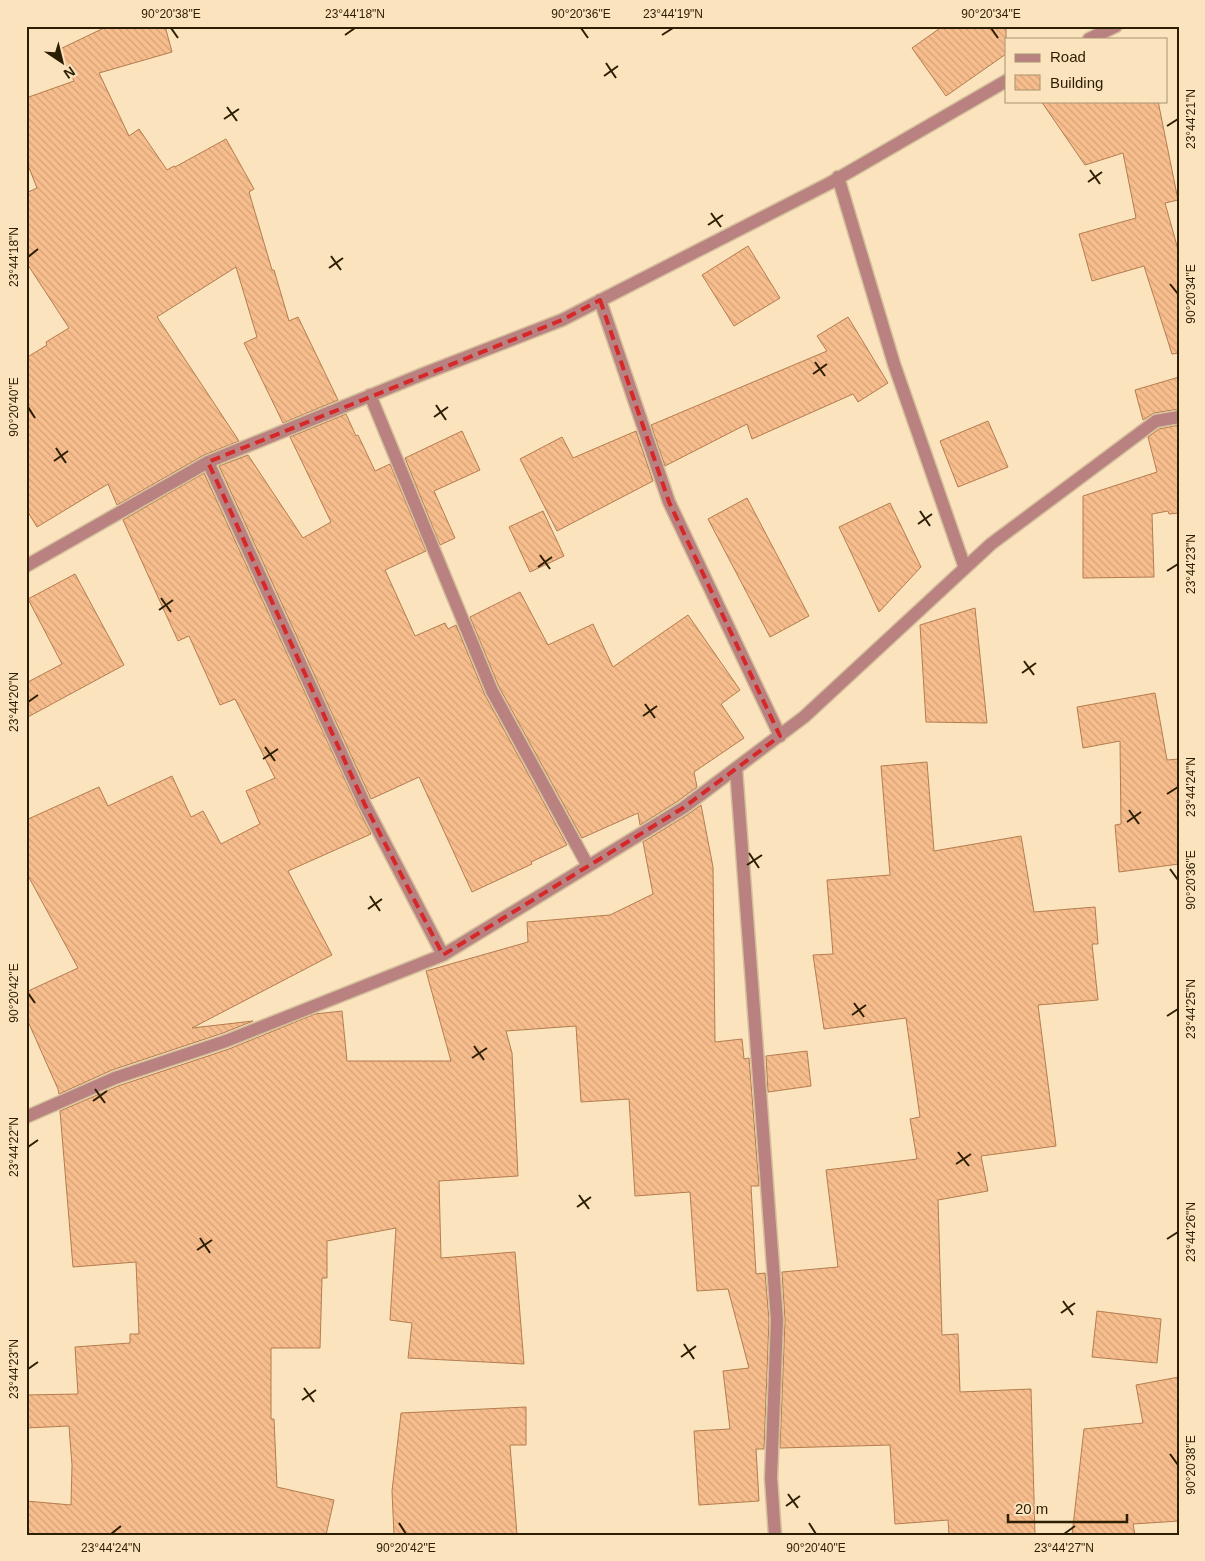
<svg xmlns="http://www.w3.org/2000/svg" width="1205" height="1561" viewBox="0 0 1205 1561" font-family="Helvetica,sans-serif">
<defs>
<pattern id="building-back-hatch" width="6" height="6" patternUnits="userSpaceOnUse" patternTransform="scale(1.25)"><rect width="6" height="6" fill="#f7bd8d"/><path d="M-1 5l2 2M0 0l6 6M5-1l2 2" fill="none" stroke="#d4a278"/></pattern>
</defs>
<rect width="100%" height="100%" fill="#fae3bd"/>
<path fill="url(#building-back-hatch)" stroke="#b47d4f" d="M108 26H165L172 52 99 73 129 136 139 129 167 170 174 166 175 167 226 139 254 189 249 192 272 270H274L289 321 298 317 338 400 283 423 244 343 257 337 236 267 157 317 239 441 204 455 117 505 108 484 37 527 26 509V358L47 345 46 342 69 328 26 262V193L37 188 26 160V98L74 81 58 50Z
M943 26H1006V54L946 96 912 48Z
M1041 101H1158L1178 200 1165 203 1179 253V353L1172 354 1144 266 1092 281 1079 234 1136 218 1123 153 1085 165Z
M748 246 780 298 734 326 702 275Z
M848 317 888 383 858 402 853 394 752 439 747 424 665 466 651 425 827 351 817 336Z
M1179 377V409L1154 413 1143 420 1135 390Z
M346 414 356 436 358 435 375 471 390 464 426 551 385 570 415 636 445 623 448 629 456 625 485 695 567 845 531 862 532 864 472 892 419 777 371 799 219 466 248 455 303 538 331 522 290 437Z
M988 421 1008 467 958 487 940 441Z
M1179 425V513L1169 514 1168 511 1152 514 1154 577 1083 578V496L1157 472 1148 437 1159 429Z
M462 431 480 470 434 491 455 538 440 545 405 458Z
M636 431 653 481 557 531 520 459 562 437 573 458Z
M204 473 358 808 371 834 288 871 332 955 192 1028 253 1021 223 1033 112 1070 59 1094 58 1089 26 1017V992L78 968 26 872V820L99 787 108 806 172 776 191 817 203 811 221 844 260 824 246 791 275 778 235 699 220 705 189 636 178 641 123 520Z
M747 498 809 616 770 637 708 519Z
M890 503 921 567 879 612 839 527Z
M543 511 564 556 530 572 509 527Z
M75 574 124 665 26 718V683L62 664 28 599Z
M520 592 548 645 593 624 613 667 688 615 740 690 721 704 744 738 694 772 697 787 678 801 640 825 638 813 582 838 499 687 470 617Z
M975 608 987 723 926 722 920 625Z
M1155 693 1167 760 1179 759V864L1119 872 1115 825 1121 824 1120 741 1083 748 1077 707Z
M927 762 934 851 1021 836 1034 912 1095 907 1098 944H1092L1098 1000 1038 1005 1056 1146 981 1156 988 1191 938 1200 942 1335 958 1334 960 1392 1031 1389 1035 1535H949L948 1520 895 1524 890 1445 780 1448 785 1320 782 1272 838 1267 826 1170 917 1159 910 1119 920 1117 906 1018 824 1029 813 955 833 954 827 880 890 875 881 766Z
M701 805 713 867 715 1042 742 1039 744 1059 749 1058 759 1186H751L756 1274 765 1273 769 1320 764 1449H756L759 1501 699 1505 694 1431 730 1429 723 1371 749 1368 728 1289 697 1291 690 1192 635 1196 629 1099 581 1102 576 1026 506 1031 512 1053 518 1176 439 1181 441 1258 515 1252 524 1364 408 1358 412 1323 390 1320 396 1228 327 1241V1278H322L320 1348H271V1419H274L277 1487 334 1500 326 1535H26V1501L71 1505 72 1465 69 1426 26 1428V1395L78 1394 75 1347 130 1343V1334H139L136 1262 73 1267 60 1111 118 1086 229 1049 315 1014 342 1011 347 1061H451L426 971 528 942 527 922 610 915 653 894 643 842 687 815Z
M807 1051 811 1086 768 1092 766 1056Z
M1097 1311 1161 1319 1157 1363 1092 1357Z
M1179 1377V1521L1133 1524 1135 1535H1072L1084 1429 1143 1423 1136 1385Z
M526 1407V1445H510L517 1535H394L392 1491 401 1413Z"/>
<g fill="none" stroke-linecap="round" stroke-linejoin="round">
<g stroke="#d5c09c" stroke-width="15">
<path id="minor" d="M1089 39 1116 26
M838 177 894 364 965 568
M600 300 669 502 780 736
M370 395 492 691 588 866
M208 462 365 805 443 955
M26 566 208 462 423 374 562 320 830 183 1006 81
M736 769 777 1320 771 1478 775 1535
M26 1117 115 1078 226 1041 443 955 683 808 804 717 991 544 1156 421 1179 417"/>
</g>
<use href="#minor" stroke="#b98180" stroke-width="12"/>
</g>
<path fill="none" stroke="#d62828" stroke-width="4" stroke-dasharray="10 6" stroke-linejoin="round" d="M600 300 669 502 780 736 683 808 443 955 365 805 208 462 562 320Z"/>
<path fill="none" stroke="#2c1e03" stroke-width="2" d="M171 28 178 38M581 28 588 38M991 28 998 38M345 35 355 28M662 35 673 28M606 63 616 78M604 76 618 66M227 107 237 121M224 119 239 109M1167 126 1178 119M1090 170 1100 184M1088 182 1102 172M711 213 721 227M708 225 723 215M331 256 341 270M28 257 38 249M329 268 343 258M1170 284 1178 294M815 362 825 376M813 374 827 364M436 405 446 420M28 407 35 418M434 417 448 407M56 448 66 463M54 461 68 451M920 511 930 526M918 524 932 514M540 555 550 569M538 567 552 557M1167 571 1178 564M161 598 171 612M159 610 173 600M1024 661 1034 675M1022 673 1036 663M28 702 38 695M645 704 655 718M643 716 657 706M265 747 275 761M263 759 278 749M1167 794 1178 787M1129 810 1139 824M1127 822 1141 812M749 853 759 868M747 865 762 855M1170 869 1178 880M370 896 380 911M368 909 382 899M28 993 35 1003M854 1003 864 1017M852 1015 866 1005M1167 1016 1178 1009M474 1046 484 1060M472 1058 487 1048M95 1089 105 1103M93 1101 107 1091M28 1147 38 1140M958 1152 969 1166M956 1164 971 1154M579 1195 589 1209M577 1207 591 1197M200 1238 210 1253M1167 1239 1178 1232M197 1250 212 1240M1063 1301 1073 1315M1061 1313 1075 1303M684 1344 694 1359M681 1357 696 1346M28 1369 38 1362M304 1388 314 1402M302 1400 316 1390M1170 1454 1178 1465M788 1494 798 1508M786 1506 800 1496M399 1523 406 1534M809 1523 816 1534M111 1534 121 1526M1064 1534 1075 1526"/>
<rect width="1205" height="1561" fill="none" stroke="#fae3bd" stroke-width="55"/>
<rect x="1005" y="38" width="162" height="65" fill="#fae3bd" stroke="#a89473"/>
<rect x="1015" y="54" width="25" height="8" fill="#b98180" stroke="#a89473"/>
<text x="1050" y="62" font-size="15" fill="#2c1e03">Road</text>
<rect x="1015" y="75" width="25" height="15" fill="url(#building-back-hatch)" stroke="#a89473"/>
<text x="1050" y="88" font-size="15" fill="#2c1e03">Building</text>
<g transform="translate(62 62) rotate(145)" stroke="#fae3bd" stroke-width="4" paint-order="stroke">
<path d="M0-4L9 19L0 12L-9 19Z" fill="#2c1e03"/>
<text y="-8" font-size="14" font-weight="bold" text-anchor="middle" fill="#2c1e03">N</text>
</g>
<path d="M1008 1514v8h119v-8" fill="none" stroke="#2c1e03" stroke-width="2.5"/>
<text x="1015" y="1514" font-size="15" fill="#2c1e03" stroke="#fae3bd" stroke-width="4" paint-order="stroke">20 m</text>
<rect x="28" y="28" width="1150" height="1506" fill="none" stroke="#2c1e03" stroke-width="2"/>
<g font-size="12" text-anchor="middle" fill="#2c1e03">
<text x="171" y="18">90°20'38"E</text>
<text x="355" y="18">23°44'18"N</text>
<text x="581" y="18">90°20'36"E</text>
<text x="673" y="18">23°44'19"N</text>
<text x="991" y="18">90°20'34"E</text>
<text transform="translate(1191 119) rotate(-90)" y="4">23°44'21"N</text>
<text transform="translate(14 257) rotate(-90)" y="4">23°44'18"N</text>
<text transform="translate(1191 294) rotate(-90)" y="4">90°20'34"E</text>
<text transform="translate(14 407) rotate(-90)" y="4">90°20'40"E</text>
<text transform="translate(1191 564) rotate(-90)" y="4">23°44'23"N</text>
<text transform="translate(14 702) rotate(-90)" y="4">23°44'20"N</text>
<text transform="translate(1191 787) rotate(-90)" y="4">23°44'24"N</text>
<text transform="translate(1191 880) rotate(-90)" y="4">90°20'36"E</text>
<text transform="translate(14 993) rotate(-90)" y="4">90°20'42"E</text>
<text transform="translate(1191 1009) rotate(-90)" y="4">23°44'25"N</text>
<text transform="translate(14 1147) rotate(-90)" y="4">23°44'22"N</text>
<text transform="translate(1191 1232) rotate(-90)" y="4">23°44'26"N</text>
<text transform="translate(14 1369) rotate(-90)" y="4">23°44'23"N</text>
<text transform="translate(1191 1465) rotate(-90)" y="4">90°20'38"E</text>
<text x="111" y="1552">23°44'24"N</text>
<text x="406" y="1552">90°20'42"E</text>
<text x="816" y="1552">90°20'40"E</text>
<text x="1064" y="1552">23°44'27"N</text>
</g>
</svg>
